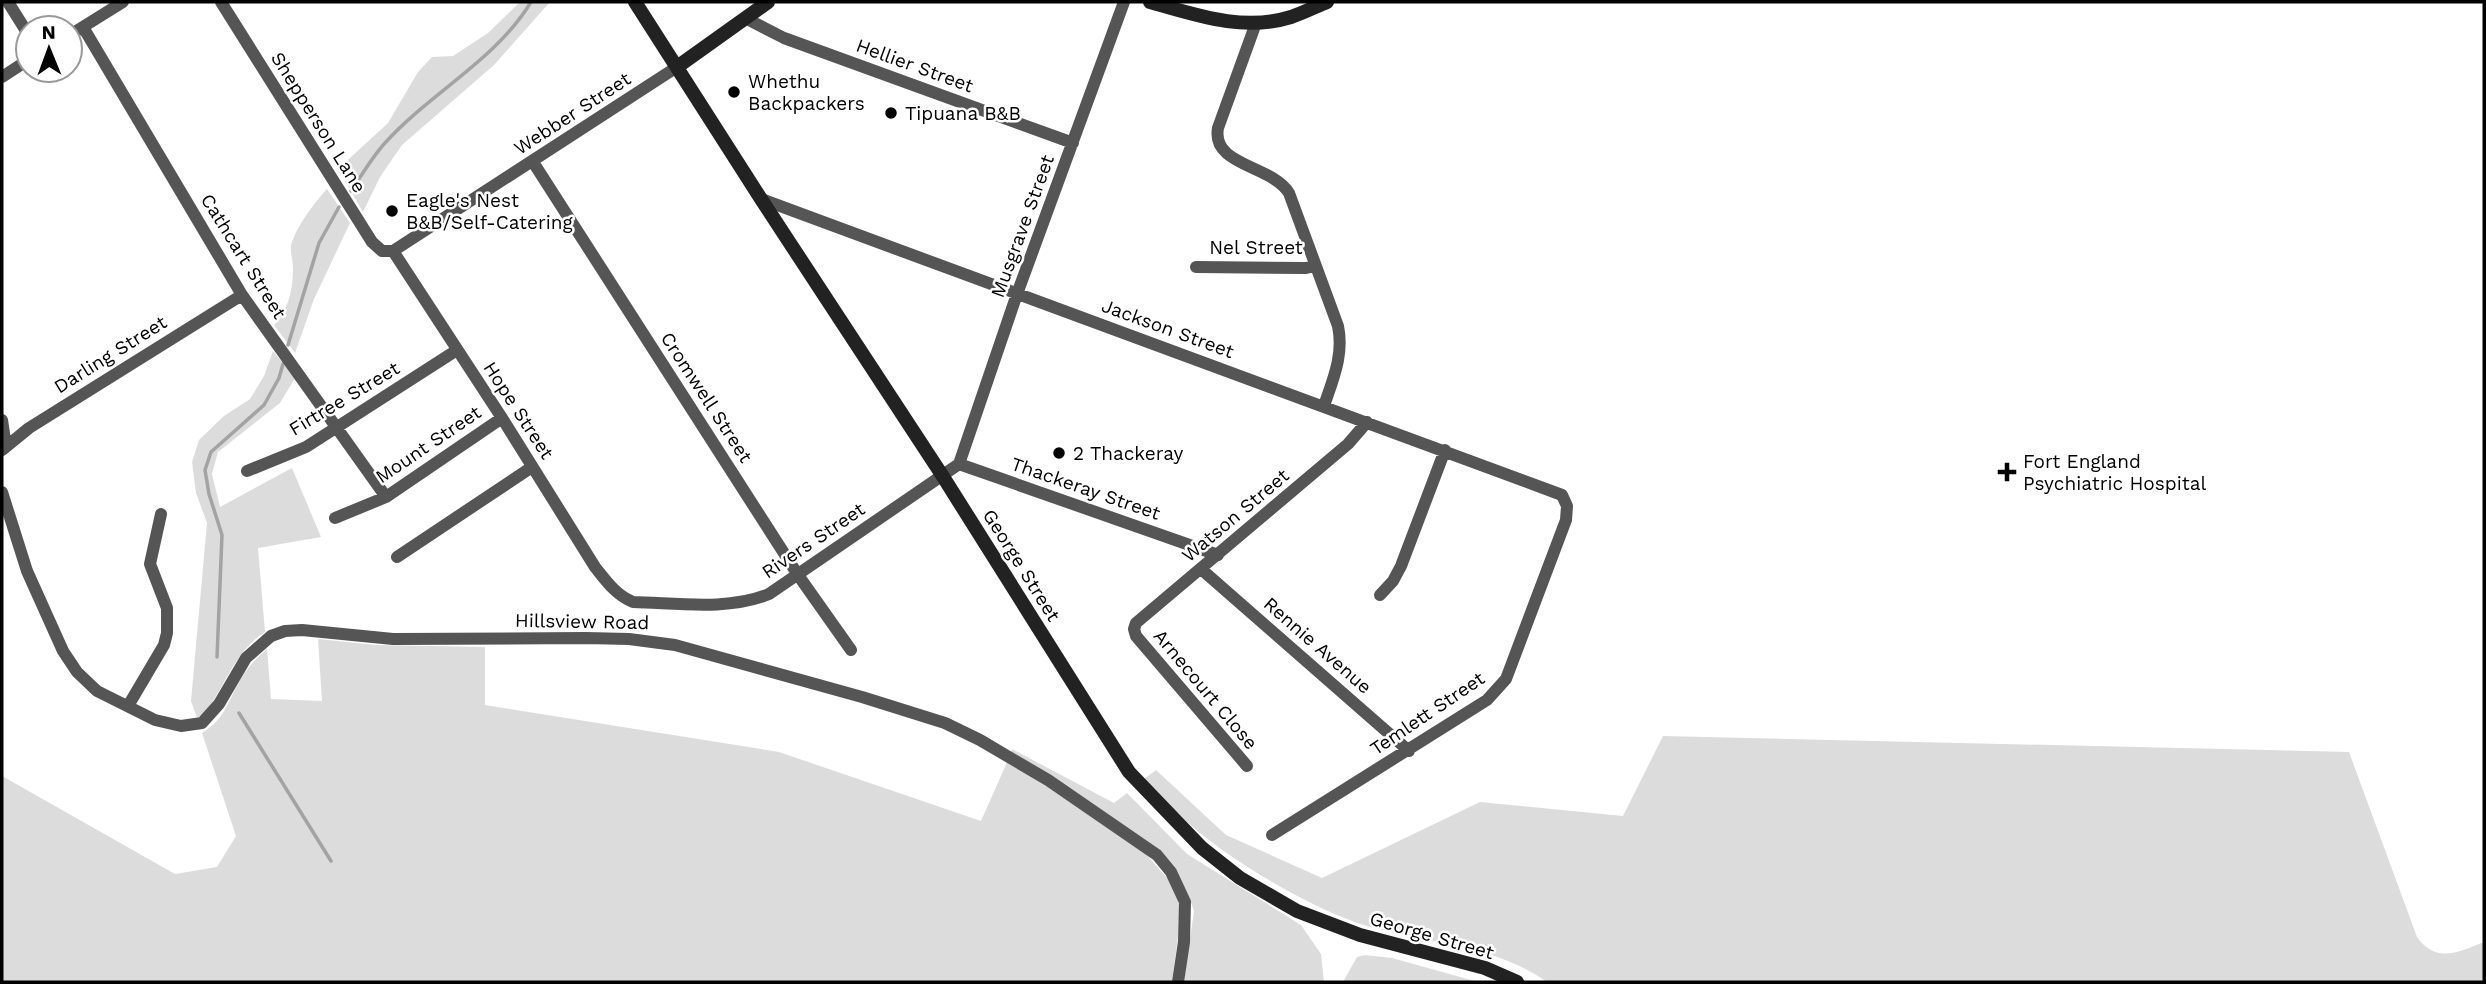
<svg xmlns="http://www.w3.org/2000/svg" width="2486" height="984" viewBox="0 0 2486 984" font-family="'Work Sans',sans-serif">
<rect width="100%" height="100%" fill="#fff"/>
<path fill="#dcdcdc" d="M520 2H550L494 65 402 145 380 177 363 212 338 169 388 123 418 72 432 57 453 56 488 33Z
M327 189 350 223 314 299 295 353 274 325C289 309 293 289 293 268 293 261 290 252 291 246 295 228 315 202 327 189Z
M273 351 295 378 280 403 218 452 212 474 220 507 292 468 321 537 258 548 265 632C232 652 224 694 198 720L191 701 207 523 196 493 192 462 199 440 224 416 250 399 264 376Z
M318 639 376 645 485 647V705L779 752 981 821 1008 760 1145 853 1168 879 1178 899 1181 915 1172 982H2V776L175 874 217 867 236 836 202 733C226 718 227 702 241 679 248 667 256 658 267 649L271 699 322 701Z
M1663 736 2349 752 2417 937C2436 964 2459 952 2484 942V982H1547C1492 944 1432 944 1370 927 1316 911 1236 864 1194 828 1176 813 1160 795 1144 779L1156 770 1226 835 1322 878 1480 802 1623 816Z
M1012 749 1114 803 1127 793 1187 854 1301 925 1321 954 1324 982H1184L1194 911 1190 899 1173 868 1011 753Z
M1365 955 1392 958 1478 982H1343L1357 957Z"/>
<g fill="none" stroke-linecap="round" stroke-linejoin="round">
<path stroke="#a3a3a3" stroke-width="3.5" d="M351 191C362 175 372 157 385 143 430 93 496 60 531 2
M288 345 319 243 339 207
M217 657 222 535 209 494 205 470 211 452 264 405 279 378 283 364
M239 713 331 861"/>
<path stroke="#555" stroke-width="12" d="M8 2 28 34
M221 2 372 242 382 251H393
M745 18 784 38 1073 143
M1256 23 1218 128C1211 166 1272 165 1289 193L1338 326C1344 355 1333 379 1324 406
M83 27 242 295 386 497
M70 35 123 2
M2 77 28 60
M533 162 798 575 851 650
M761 199 1562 495 1567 506 1566 520 1506 679 1487 700 1272 835
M393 251 502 418 595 567C607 582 616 595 633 602 677 603 728 611 769 594L959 464
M393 251 677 67
M1196 267 1306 268 1315 266
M2 420 6 447
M2 450 29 428 242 295
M959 464 1017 294 1124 2
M959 464 1218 555
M247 471 306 447 457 350
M2 492 27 571 63 651 77 672 97 691 155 720 181 726 202 723 219 704 246 658 271 636 285 631 302 630 393 639 586 638 629 639 675 645 862 697 945 723 980 740 1048 780 1157 855 1171 872 1185 902 1184 942 1178 982
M335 518 386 497 502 418
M397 557 532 467
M1201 569 1409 751
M1380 595 1393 581 1401 566 1445 450
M128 706 164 645 167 633V608L150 564 161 514
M1247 766 1136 636 1134 629 1136 623 1348 444 1367 422"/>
<path stroke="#222" stroke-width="14" d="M635 2 761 199 942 475 1129 772 1202 848 1240 878 1297 911 1360 935 1485 968 1517 982
M1150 2C1196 15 1243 32 1291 17 1303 13 1315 7 1327 2
M677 67 768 2"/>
</g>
<g fill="#000" stroke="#fff" stroke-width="2.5">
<circle cx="734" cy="92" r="7"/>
<circle cx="891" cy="113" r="7"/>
<circle cx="392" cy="211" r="7"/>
<circle cx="1059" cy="453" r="7"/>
<path d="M2003.5 461.5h7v7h7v7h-7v7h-7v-7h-7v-7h7z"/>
</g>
<g text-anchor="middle" stroke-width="5" stroke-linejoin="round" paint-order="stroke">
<g font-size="19" fill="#000" stroke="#fff">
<text transform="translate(915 65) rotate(20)" y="7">Hellier Street</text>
<text transform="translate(572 113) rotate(-33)" y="7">Webber Street</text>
<text transform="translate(319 122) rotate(58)" y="7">Shepperson Lane</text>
<text transform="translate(1022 226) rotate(-70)" y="7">Musgrave Street</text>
<text x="1256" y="254">Nel Street</text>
<text transform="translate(244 256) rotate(58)" y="7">Cathcart Street</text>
<text transform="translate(1168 328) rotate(20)" y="7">Jackson Street</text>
<text transform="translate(110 354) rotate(-32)" y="7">Darling Street</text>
<text transform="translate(707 397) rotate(57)" y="7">Cromwell Street</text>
<text transform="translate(344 398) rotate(-31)" y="7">Firtree Street</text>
<text transform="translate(519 410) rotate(57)" y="7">Hope Street</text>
<text transform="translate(428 444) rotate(-34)" y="7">Mount Street</text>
<text transform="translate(1086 488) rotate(19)" y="7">Thackeray Street</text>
<text transform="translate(1235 515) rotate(-40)" y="7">Watson Street</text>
<text transform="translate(813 540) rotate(-34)" y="7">Rivers Street</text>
<text transform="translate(1022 565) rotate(58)" y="7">George Street</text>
<text transform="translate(582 621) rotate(1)" y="7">Hillsview Road</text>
<text transform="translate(1318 645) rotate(41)" y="7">Rennie Avenue</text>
<text transform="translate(1206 689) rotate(50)" y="7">Arnecourt Close</text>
<text transform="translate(1427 713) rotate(-34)" y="7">Temlett Street</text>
<text transform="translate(1432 935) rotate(16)" y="7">George Street</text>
</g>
<g font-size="19" fill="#000" stroke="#fff" text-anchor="start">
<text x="748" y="88">Whethu<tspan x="748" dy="22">Backpackers</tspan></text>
<text x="905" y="120">Tipuana B&amp;B</text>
<text x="406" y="207">Eagle's Nest<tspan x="406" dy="22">B&amp;B/Self-Catering</tspan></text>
<text x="1073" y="460">2 Thackeray</text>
<text x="2023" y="468">Fort England<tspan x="2023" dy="22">Psychiatric Hospital</tspan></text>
</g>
</g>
<rect width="2486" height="984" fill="none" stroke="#000000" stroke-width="7"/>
<g transform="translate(49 49) rotate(359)"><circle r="33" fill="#ffffff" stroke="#999999" stroke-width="2"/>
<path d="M0-5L12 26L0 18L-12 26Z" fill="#000000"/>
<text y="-10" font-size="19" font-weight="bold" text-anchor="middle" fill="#000000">N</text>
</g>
</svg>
